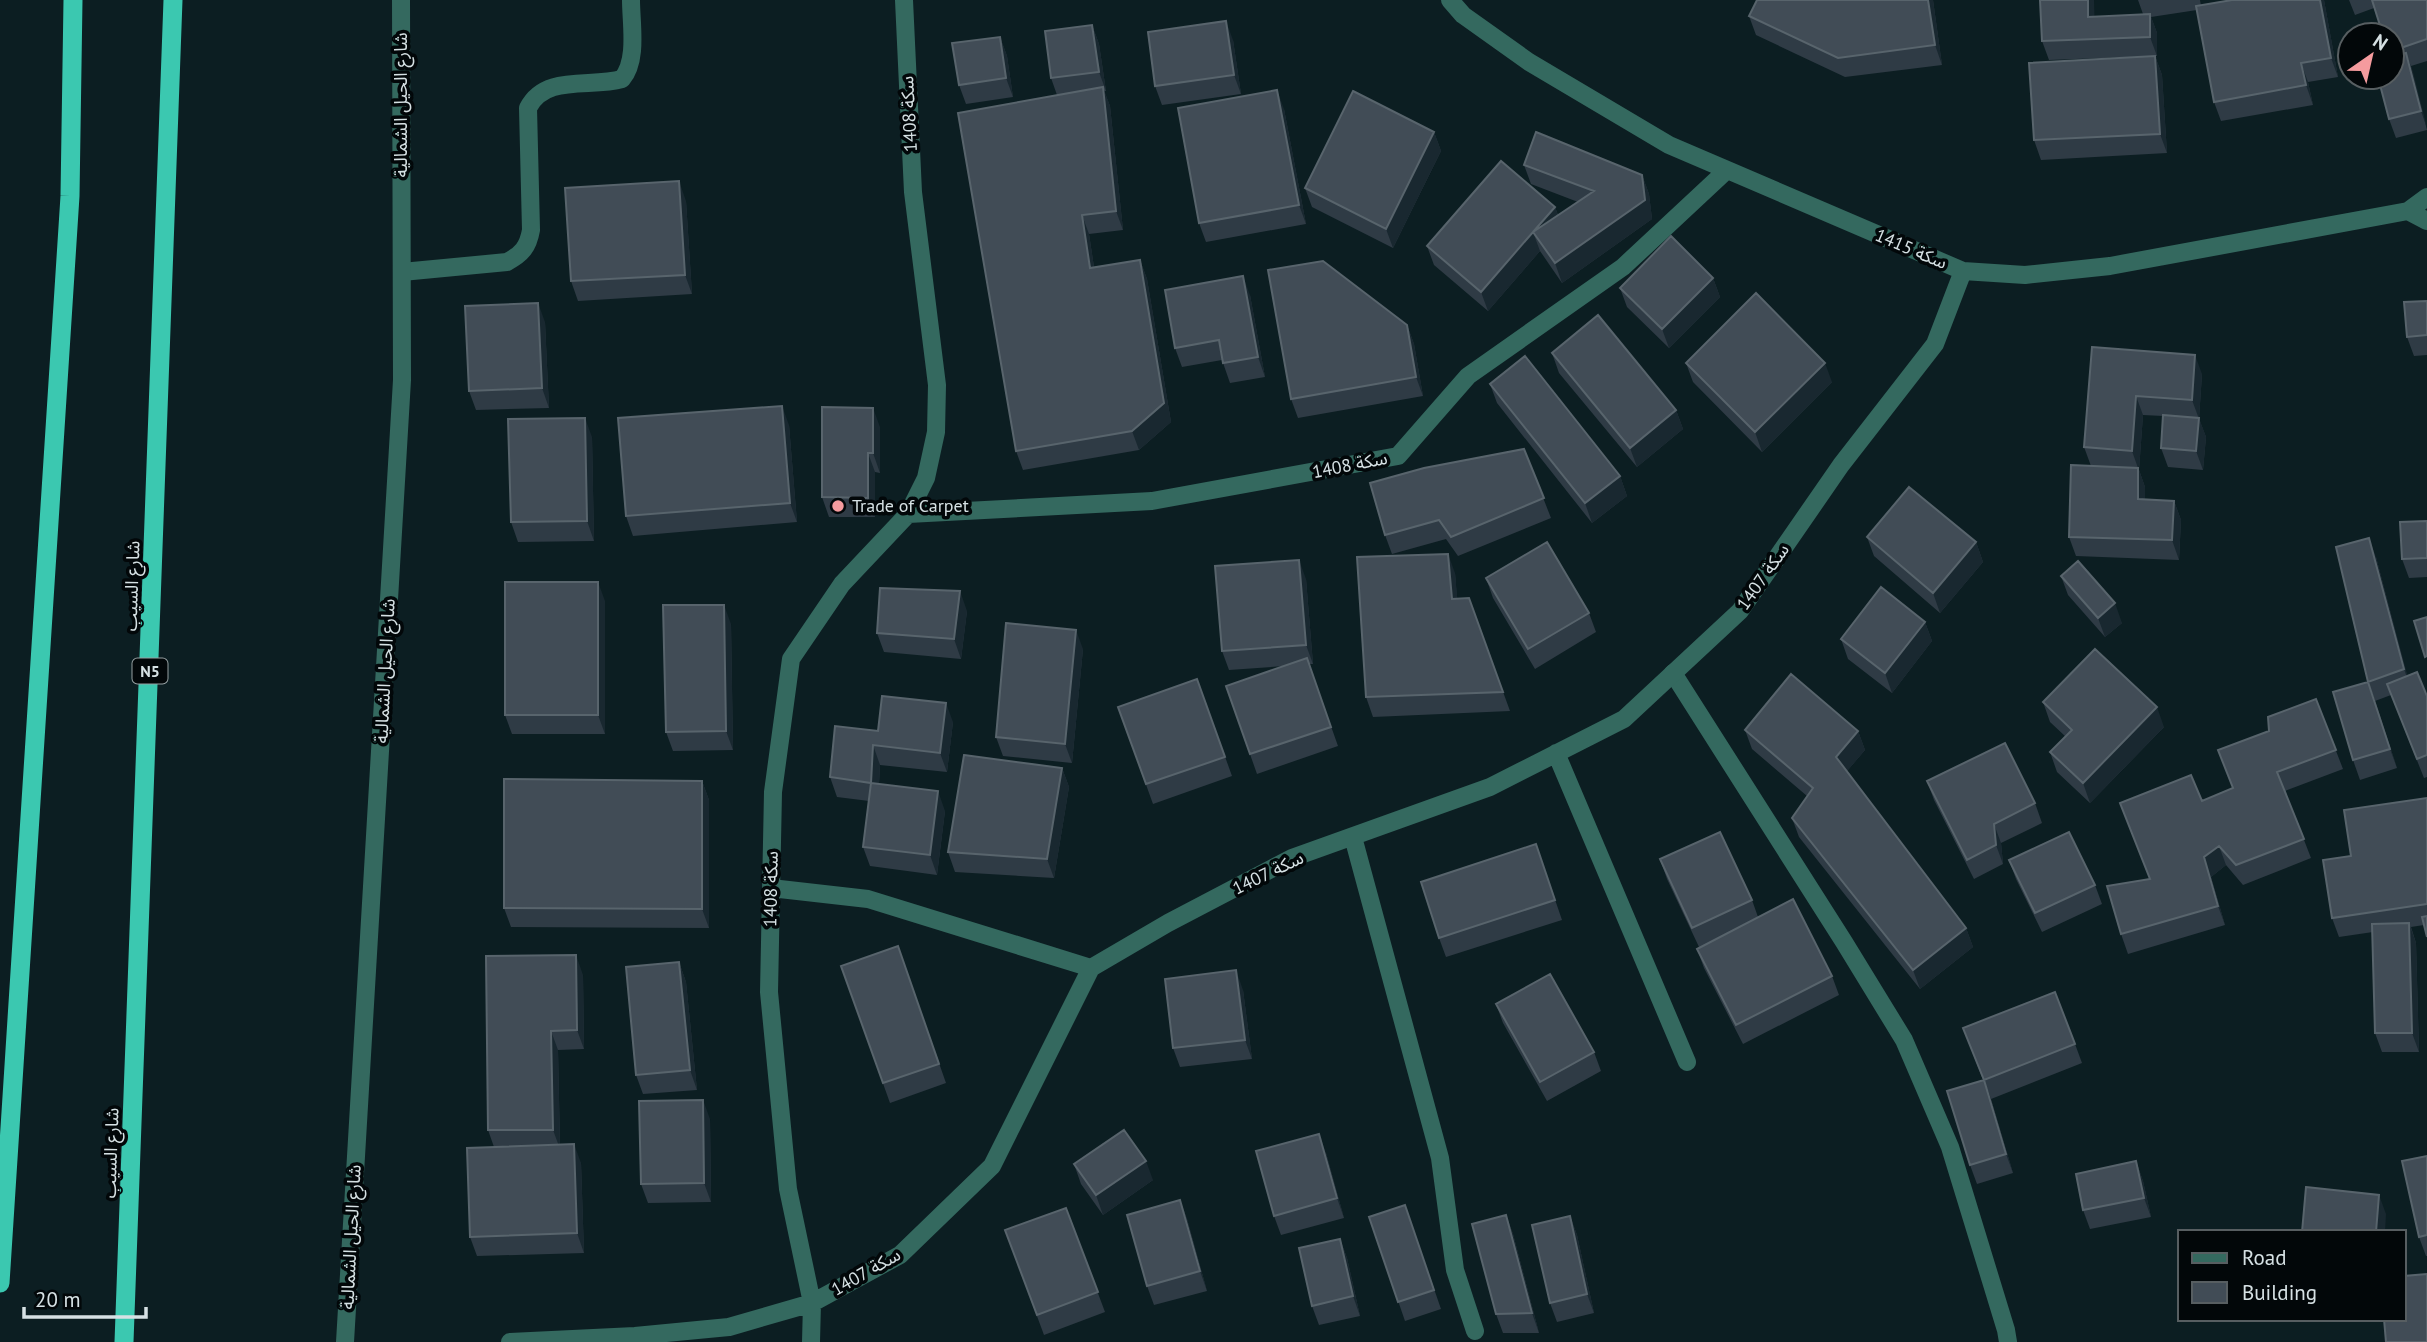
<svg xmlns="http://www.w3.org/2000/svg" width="2427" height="1342" viewBox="0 0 2427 1342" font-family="'PT Sans','Noto Sans Arabic',sans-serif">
<rect width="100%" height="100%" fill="#0c1e22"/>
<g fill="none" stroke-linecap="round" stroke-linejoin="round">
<path stroke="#34695f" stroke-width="18" d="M402 272 507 262C522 254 528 247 531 230L528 108C545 74 590 88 622 79 638 60 631 24 631 0
M1673 673 1844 942 1904 1040 1950 1147 2006 1330 2008 1342"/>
<path stroke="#34695f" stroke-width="18" d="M1450 0 1463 15 1529 62 1669 145 1963 271 2025 275 2110 266 2408 211 2427 221
M2408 211 2427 197
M908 514 1152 501 1398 456 1468 376 1623 267 1727 170
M1556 753 1687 1062
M1353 837 1440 1158 1455 1270 1475 1331
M771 888 868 899 1091 968
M510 1342 635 1336 729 1327 812 1303 900 1255 992 1166 1091 968 1168 923 1292 858 1490 787 1624 719 1740 611 1841 465 1935 344 1963 271
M811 1342 812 1303 788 1189 769 992 773 792 791 659 842 584 908 514 926 478 936 432 937 385 913 192 904 0"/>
<path stroke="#34695f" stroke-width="18" d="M345 1342 402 380 401 0"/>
<path stroke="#3bc8b0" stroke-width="19" d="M0 1283 70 196 73 0
M124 1342 173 0"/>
</g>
<path fill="#2f3b45" d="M1933 0 1942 65 1845 77 1756 35 1749 16Z
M2138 0H2200L2201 6 2324 0 2338 77 2308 82 2313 105 2221 121 2214 102 2197 10 2151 17 2157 33V56L2049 60 2042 41 2095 17 2143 14Z
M2349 0H2427V61L2411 66 2427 130 2396 138 2389 119 2392 77V35L2374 8 2355 15Z
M1092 25 1099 44 1106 91H1104L1110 106 1123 230 1089 234 1094 267 1140 260 1147 279 1171 422 1139 450 1023 470 1016 451 1057 95 1051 78Z
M1000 37 1007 56 1013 97 966 104 959 85Z
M1233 40 1241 94 1162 105 1155 86Z
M2155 56 2162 75 2167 153 2041 160 2034 140Z
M1284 109 1306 224 1206 242 1199 223Z
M1434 132 1441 151 1393 248 1312 207 1305 188Z
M1524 165 1642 175 1649 194 1652 219 1562 283 1540 251 1488 311 1434 265 1427 246 1555 207 1558 215 1578 202 1531 184Z
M686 201 692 294 578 301 571 281Z
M1713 278 1720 297 1669 348 1627 307 1620 288Z
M1250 295 1265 377 1230 383 1222 360 1182 367 1175 348Z
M2427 301V355L2414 356 2407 337Z
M545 322 549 408 476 410 469 391Z
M1407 325 1414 344 1423 396 1298 418 1291 399Z
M2092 347 2202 374 2199 419 2206 437 2203 470 2168 467 2161 448 2163 416 2143 415 2139 470 2145 487V499L2174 501 2181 520 2179 560 2076 556 2069 537 2091 466 2084 447Z
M1552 353 1676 410 1683 429 1637 467 1559 373Z
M1686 363 1832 382 1762 452 1693 382Z
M1490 384 1620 476 1627 496 1592 523 1497 403Z
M789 425 797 522 633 536 626 516Z
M880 427V473L875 472V517H829L822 497Z
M592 437 594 541 518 542 511 522Z
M1524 449 1551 518 1458 556 1446 539 1392 554 1385 535Z
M2427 521V577L2409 578 2402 559Z
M1867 537 1976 542 1983 562 1940 613 1874 556Z
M2376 557 2407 676 2427 696V777L2424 778 2391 695 2375 701 2368 682Z
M1455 573 1457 599 1469 598 1510 711 1373 717 1366 697Z
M2061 576 2122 623 2105 637 2068 595Z
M1486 578 1589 613 1596 632 1535 669 1493 598Z
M1306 579 1313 664H1309L1338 746 1257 774 1226 686 1285 666 1229 670 1222 651Z
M605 601V734H512L505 715Z
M967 611 961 659 884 652 877 633Z
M1925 622 1932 641 1892 693 1848 659 1841 639Z
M731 624 733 750 673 751 666 732Z
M1083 649 1072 763 1003 756 996 737Z
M1197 679 1232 776 1153 804 1118 707Z
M2316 699 2343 769 2285 791 2311 858 2243 885 2226 865 2211 877 2225 925 2128 954 2121 934 2149 879 2202 801 2233 789 2269 731Z
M2375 701 2397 768 2360 780 2353 760Z
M2043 702 2164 727 2090 803 2057 772 2050 752 2066 737 2050 722Z
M953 722 947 772 880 765 879 784 945 811 937 875 870 866 863 847 869 801 837 797 830 777 878 731Z
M1745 730 1858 731 1865 750 1847 771 1966 928 1973 947 1920 989 1799 837 1792 818 1807 796 1752 749Z
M1062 768 1069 787 1054 878 955 872 948 852Z
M702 781 709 800V928L511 927 504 908Z
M1927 781 2035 803 2042 823 2001 843 2003 864 1974 879 1934 800Z
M2427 798V937L2424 925 2411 927 2416 943 2419 1052H2382L2375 1033 2373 932 2339 937 2332 918 2351 856Z
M1536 844 1562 920 1446 957 1439 938Z
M1660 859 1752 900 1758 917 1832 976 1839 995 1743 1044 1704 968 1697 949 1699 947 1667 879Z
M2009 860 2095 885 2102 904 2042 932 2016 879Z
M898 946 946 1083 890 1103 841 966Z
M679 962 686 982 697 1090 643 1094 636 1075Z
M583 975 584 1049 558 1050 560 1145 581 1163 584 1253 477 1256 470 1237 494 1147 488 1130Z
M1243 990 1252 1059 1180 1067 1173 1048Z
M1496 1004 1594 1052 1601 1071 1547 1101 1503 1023Z
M1963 1028 2075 1044 2082 1063 1991 1099 2013 1173 1977 1184 1970 1165 1983 1080Z
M710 1119 711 1202 648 1203 641 1184Z
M1326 1153 1344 1218 1281 1235 1274 1216Z
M2427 1156V1256H2426L2419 1237Z
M2136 1161 2143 1181 2151 1217 2090 1229 2083 1210Z
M1074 1164 1153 1180 1103 1215 1081 1184Z
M1180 1200 1187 1219 1207 1291 1154 1305 1147 1286Z
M1405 1205 1441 1309 1405 1321 1369 1217Z
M1066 1208 1105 1312 1044 1335 1005 1230Z
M1506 1215 1513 1234 1539 1333H1503L1496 1314Z
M1570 1216 1577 1235 1594 1313 1557 1322 1550 1303Z
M1340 1239 1347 1258 1360 1316 1319 1325 1312 1306Z"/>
<path fill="#192830" d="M1928 0H1933L1942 65 1935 45Z
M2088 0H2094L2095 36 2088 17Z
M2320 0H2324L2338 77 2331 58Z
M2150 14 2157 33V56L2150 37Z
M1226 21 1233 40 1241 94 1234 75Z
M1092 25 1099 44 1106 91 1099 72Z
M1000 37 1007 56 1013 97 1006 78Z
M2406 53 2413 72 2427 128 2421 111Z
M2155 56 2162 75 2167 153 2160 134Z
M2301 63 2308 82 2313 105 2306 85Z
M1103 87 1110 106 1123 230 1116 211Z
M1277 90 1284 109 1306 224 1299 205Z
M1434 132 1441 151 1393 248 1386 229Z
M1642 175 1649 194 1652 219 1562 283 1555 263Z
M679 181 686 201 692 294 685 275Z
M1555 207 1562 226 1533 232Z
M1082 215 1089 234 1097 287 1090 268Z
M1533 232 1540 251 1488 311 1481 292Z
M1140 260 1147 279 1171 422 1139 450 1132 431Z
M1243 276 1250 295 1265 377 1258 357Z
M1713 278 1720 297 1669 348 1662 329Z
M538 303 545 322 549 408 542 388Z
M1407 325 1414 344 1423 396 1416 377Z
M2195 355 2202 374 2199 419 2192 400Z
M1825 363 1832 382 1762 452 1755 432Z
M2136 396 2143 415 2139 470 2145 487V518L2138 499V468L2132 451Z
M782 406 789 425 797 522 790 503Z
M873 408 880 427V473L873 453Z
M1676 410 1683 429 1637 467 1630 448Z
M585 418 592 437 594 541 587 521Z
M2199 418 2206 437 2203 470 2196 451Z
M868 453 875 472V517L868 498Z
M1620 476 1627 496 1592 523 1585 503Z
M2174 501 2181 520 2179 560 2172 540Z
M2369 538 2376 557 2411 689 2404 669Z
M1976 542 1983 562 1940 613 1933 593Z
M1448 554 1455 573 1459 618 1452 599Z
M1299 560 1306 579 1313 664 1306 645Z
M598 582 605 601V734L598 715Z
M960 591 967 611 961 659 954 639Z
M2115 603 2122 623 2105 637 2098 618Z
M724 605 731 624 733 750 726 731Z
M1925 622 1932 641 1892 693 1885 673Z
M1076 630 1083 649 1072 763 1065 744Z
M2368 682 2375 701 2397 768 2390 749Z
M946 703 953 722 947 772 940 753Z
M2157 707 2164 727 2090 803 2083 783Z
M1858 731 1865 750 1843 776 1836 757Z
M873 745 880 765 878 802 871 783Z
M1062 768 1069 787 1054 878 1047 859Z
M702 781 709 800V928L702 909Z
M938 791 945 811 937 875 930 855Z
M1994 824 2001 843 2003 864 1996 845Z
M2219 846 2226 865 2211 877 2225 925 2218 906 2204 857Z
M2409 923 2416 943 2419 1052 2412 1033Z
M1966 928 1973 947 1920 989 1913 970Z
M576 955 583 975 584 1049 577 1030Z
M679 962 686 982 697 1090 690 1070Z
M1236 970 1243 990 1252 1059 1245 1040Z
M551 1031 558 1050 560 1149 553 1130Z
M1984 1080 1991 1099 2013 1173 2006 1154Z
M703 1100 710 1119 711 1202 704 1183Z
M1319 1134 1326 1153 1344 1218 1337 1198Z
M574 1144 581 1163 584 1253 577 1233Z
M1146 1161 1153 1180 1103 1215 1096 1195Z
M2136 1161 2143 1181 2151 1217 2144 1198Z
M2379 1195 2386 1214 2385 1232H2376Z
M1180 1200 1187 1219 1207 1291 1200 1271Z
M1506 1215 1513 1234 1539 1333 1532 1313Z
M1570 1216 1577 1235 1594 1313 1587 1294Z
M1340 1239 1347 1258 1360 1316 1353 1296Z"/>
<path fill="#414c56" stroke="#58646c" stroke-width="2" d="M1757 0H1928L1935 45 1838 58 1749 16Z
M2040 0H2088V17L2150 14V37L2042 41Z
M2232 0H2320L2331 58 2301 63 2306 85 2214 102 2196 6Z
M2372 0H2427V39L2392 51V35H2383Z
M1226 21 1234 75 1155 86 1148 32Z
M1092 25 1099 72 1051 78 1045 31Z
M1000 37 1006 78 959 85 952 43Z
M2406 53 2421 111 2389 119 2378 77H2392V56Z
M2155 56 2160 134 2034 140 2029 63Z
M1103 87 1116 211 1082 215 1090 268 1140 260 1164 403 1132 431 1016 451 958 113Z
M1277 90 1299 205 1199 223 1178 108Z
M1353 91 1434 132 1386 229 1305 188Z
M1536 132 1642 175 1645 200 1555 263 1533 232 1481 292 1427 246 1501 161 1555 207 1533 232 1594 191 1524 165Z
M679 181 685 275 571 281 565 188Z
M1671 236 1713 278 1662 329 1620 288Z
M1323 261 1407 325 1416 377 1291 399 1268 270Z
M1243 276 1258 357 1223 363 1219 340 1175 348 1165 290Z
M1756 293 1825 363 1755 432 1686 363Z
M2427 301V335L2407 337 2404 302Z
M538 303 542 388 469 391 465 306Z
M1598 315 1676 410 1630 448 1552 353Z
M2092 347 2195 355 2192 400 2136 396 2132 451 2084 447Z
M1525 356 1620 476 1585 503 1490 384Z
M782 406 790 503 626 516 618 418Z
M822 407 873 408V453H868V498L822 497Z
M2163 415 2199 418 2196 451 2161 448Z
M585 418 587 521 511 522 508 419Z
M1524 449 1544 498 1451 537 1439 520 1385 535 1370 483 1424 468Z
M2071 465 2138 468V499L2174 501 2172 540 2069 537Z
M1909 487 1976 542 1933 593 1867 537Z
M2427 521V558L2402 559 2400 522Z
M2369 538 2404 669 2368 682 2336 547Z
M1547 542 1589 613 1528 649 1486 578Z
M1448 554 1452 599 1469 598 1503 692 1366 697 1357 557Z
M1299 560 1306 645 1222 651 1215 566Z
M2078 561 2115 603 2098 618 2061 576Z
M505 582H598V715H505Z
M1881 587 1925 622 1885 673 1841 639Z
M880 588 960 591 954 639 877 633Z
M663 605H724L726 731 666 732Z
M2427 617V656L2425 657 2414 621Z
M1006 623 1076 630 1065 744 996 737Z
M2095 649 2157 707 2083 783 2050 752 2072 730 2043 702Z
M1307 658 1331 727 1250 754 1226 686Z
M2417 672 2427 696V755L2417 759 2387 684Z
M1791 674 1858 731 1836 757 1966 928 1913 970 1792 818 1813 788 1745 730Z
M1197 679 1225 757 1146 784 1118 707Z
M2368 682 2390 749 2353 760 2333 692Z
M882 696 946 703 940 753 873 745 871 783 830 777 835 726 878 731Z
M2316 699 2336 750 2277 772 2304 839 2236 865 2219 846 2204 857 2218 906 2121 934 2107 886 2150 879 2120 803 2191 775 2202 801 2233 788 2218 750 2269 731 2268 717Z
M2005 743 2035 803 1994 824 1996 845 1967 860 1927 781Z
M964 755 1062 768 1047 859 948 852Z
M504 779 702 781V909L504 908Z
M871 783 938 791 930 855 863 847Z
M2427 798V904L2332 918 2323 860 2351 856 2344 810Z
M1720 832 1752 900 1692 928 1660 859Z
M2069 832 2095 885 2035 913 2009 860Z
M1536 844 1555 900 1439 938 1421 882Z
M1793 899 1832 976 1736 1025 1697 949Z
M2427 916V937L2422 917Z
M2409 923 2412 1033H2375L2372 924Z
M898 946 939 1064 883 1083 841 966Z
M576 955 577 1030 551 1031 553 1130H488L486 956Z
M679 962 690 1070 636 1075 626 967Z
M1236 970 1245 1040 1173 1048 1165 979Z
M1550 974 1594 1052 1540 1082 1496 1004Z
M2055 992 2075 1044 1984 1080 1963 1028Z
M1984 1080 2006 1154 1970 1165 1947 1091Z
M703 1100 704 1183 641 1184 639 1101Z
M1124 1130 1146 1161 1096 1195 1074 1164Z
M1319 1134 1337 1198 1274 1216 1256 1151Z
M574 1144 577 1233 470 1237 467 1148Z
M2427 1156V1235L2419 1237 2402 1161Z
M2136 1161 2144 1198 2083 1210 2076 1174Z
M2306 1187 2379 1195 2376 1232H2302Z
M1180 1200 1200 1271 1147 1286 1127 1215Z
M1405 1205 1434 1290 1398 1302 1369 1217Z
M1066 1208 1098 1292 1037 1315 1005 1230Z
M1506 1215 1532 1313 1496 1314 1472 1224Z
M1570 1216 1587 1294 1550 1303 1532 1225Z
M1340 1239 1353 1296 1312 1306 1299 1248Z
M2427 1274V1342H2386L2384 1319H2404V1276Z"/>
<circle fill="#f59b9e" stroke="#020709" stroke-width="2.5" cx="838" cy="506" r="7"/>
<g text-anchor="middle" stroke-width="7" stroke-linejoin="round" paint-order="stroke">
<rect fill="#020709" stroke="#96a0a2" stroke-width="2" x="132.5" y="658.5" width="35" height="25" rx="5"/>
<g font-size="16" font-weight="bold" fill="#d6e1e4">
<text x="150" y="677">N5</text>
</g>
<g font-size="18" fill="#d6e1e4" stroke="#020709">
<text transform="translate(401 105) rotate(-90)" y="6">شارع الحيل الشمالية</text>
<text transform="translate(909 114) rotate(-93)" y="6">سكة 1408</text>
<text transform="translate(1911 249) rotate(23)" y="6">سكة 1415</text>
<text transform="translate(1350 465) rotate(-11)" y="6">سكة 1408</text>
<text transform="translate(1763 577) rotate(-55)" y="6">سكة 1407</text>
<text transform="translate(132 586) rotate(-88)" y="6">شارع السيب</text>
<text transform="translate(385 671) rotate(-87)" y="6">شارع الحيل الشمالية</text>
<text transform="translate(1268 873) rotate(-26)" y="6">سكة 1407</text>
<text transform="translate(771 889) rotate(-89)" y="6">سكة 1408</text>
<text transform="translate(111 1153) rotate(-88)" y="6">شارع السيب</text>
<text transform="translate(351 1237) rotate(-87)" y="6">شارع الحيل الشمالية</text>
<text transform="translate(866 1272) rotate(-30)" y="6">سكة 1407</text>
</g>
<g font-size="18" fill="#d6e1e4" stroke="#020709" text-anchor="start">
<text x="852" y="512">Trade of Carpet</text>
</g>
</g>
<rect x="2178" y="1230" width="228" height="91" fill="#020709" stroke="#575e61" stroke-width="2"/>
<rect x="2192" y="1253" width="35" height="10" fill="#34695f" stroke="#575e61" stroke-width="2"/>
<text x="2242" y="1265" font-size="21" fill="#d6e1e4">Road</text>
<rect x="2192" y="1282" width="35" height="21" fill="#414c56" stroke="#575e61" stroke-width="2"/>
<text x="2242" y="1300" font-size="21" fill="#d6e1e4">Building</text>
<g transform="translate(2371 56) rotate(34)"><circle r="33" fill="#020709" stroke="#575e61" stroke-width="2"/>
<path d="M0-5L12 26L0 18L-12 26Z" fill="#f59b9e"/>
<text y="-10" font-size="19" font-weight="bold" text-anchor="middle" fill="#d6e1e4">N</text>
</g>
<path d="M24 1307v10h122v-10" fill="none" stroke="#d6e1e4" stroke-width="3.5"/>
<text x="35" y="1307" font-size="21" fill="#d6e1e4" stroke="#020709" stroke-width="5" paint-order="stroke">20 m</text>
</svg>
